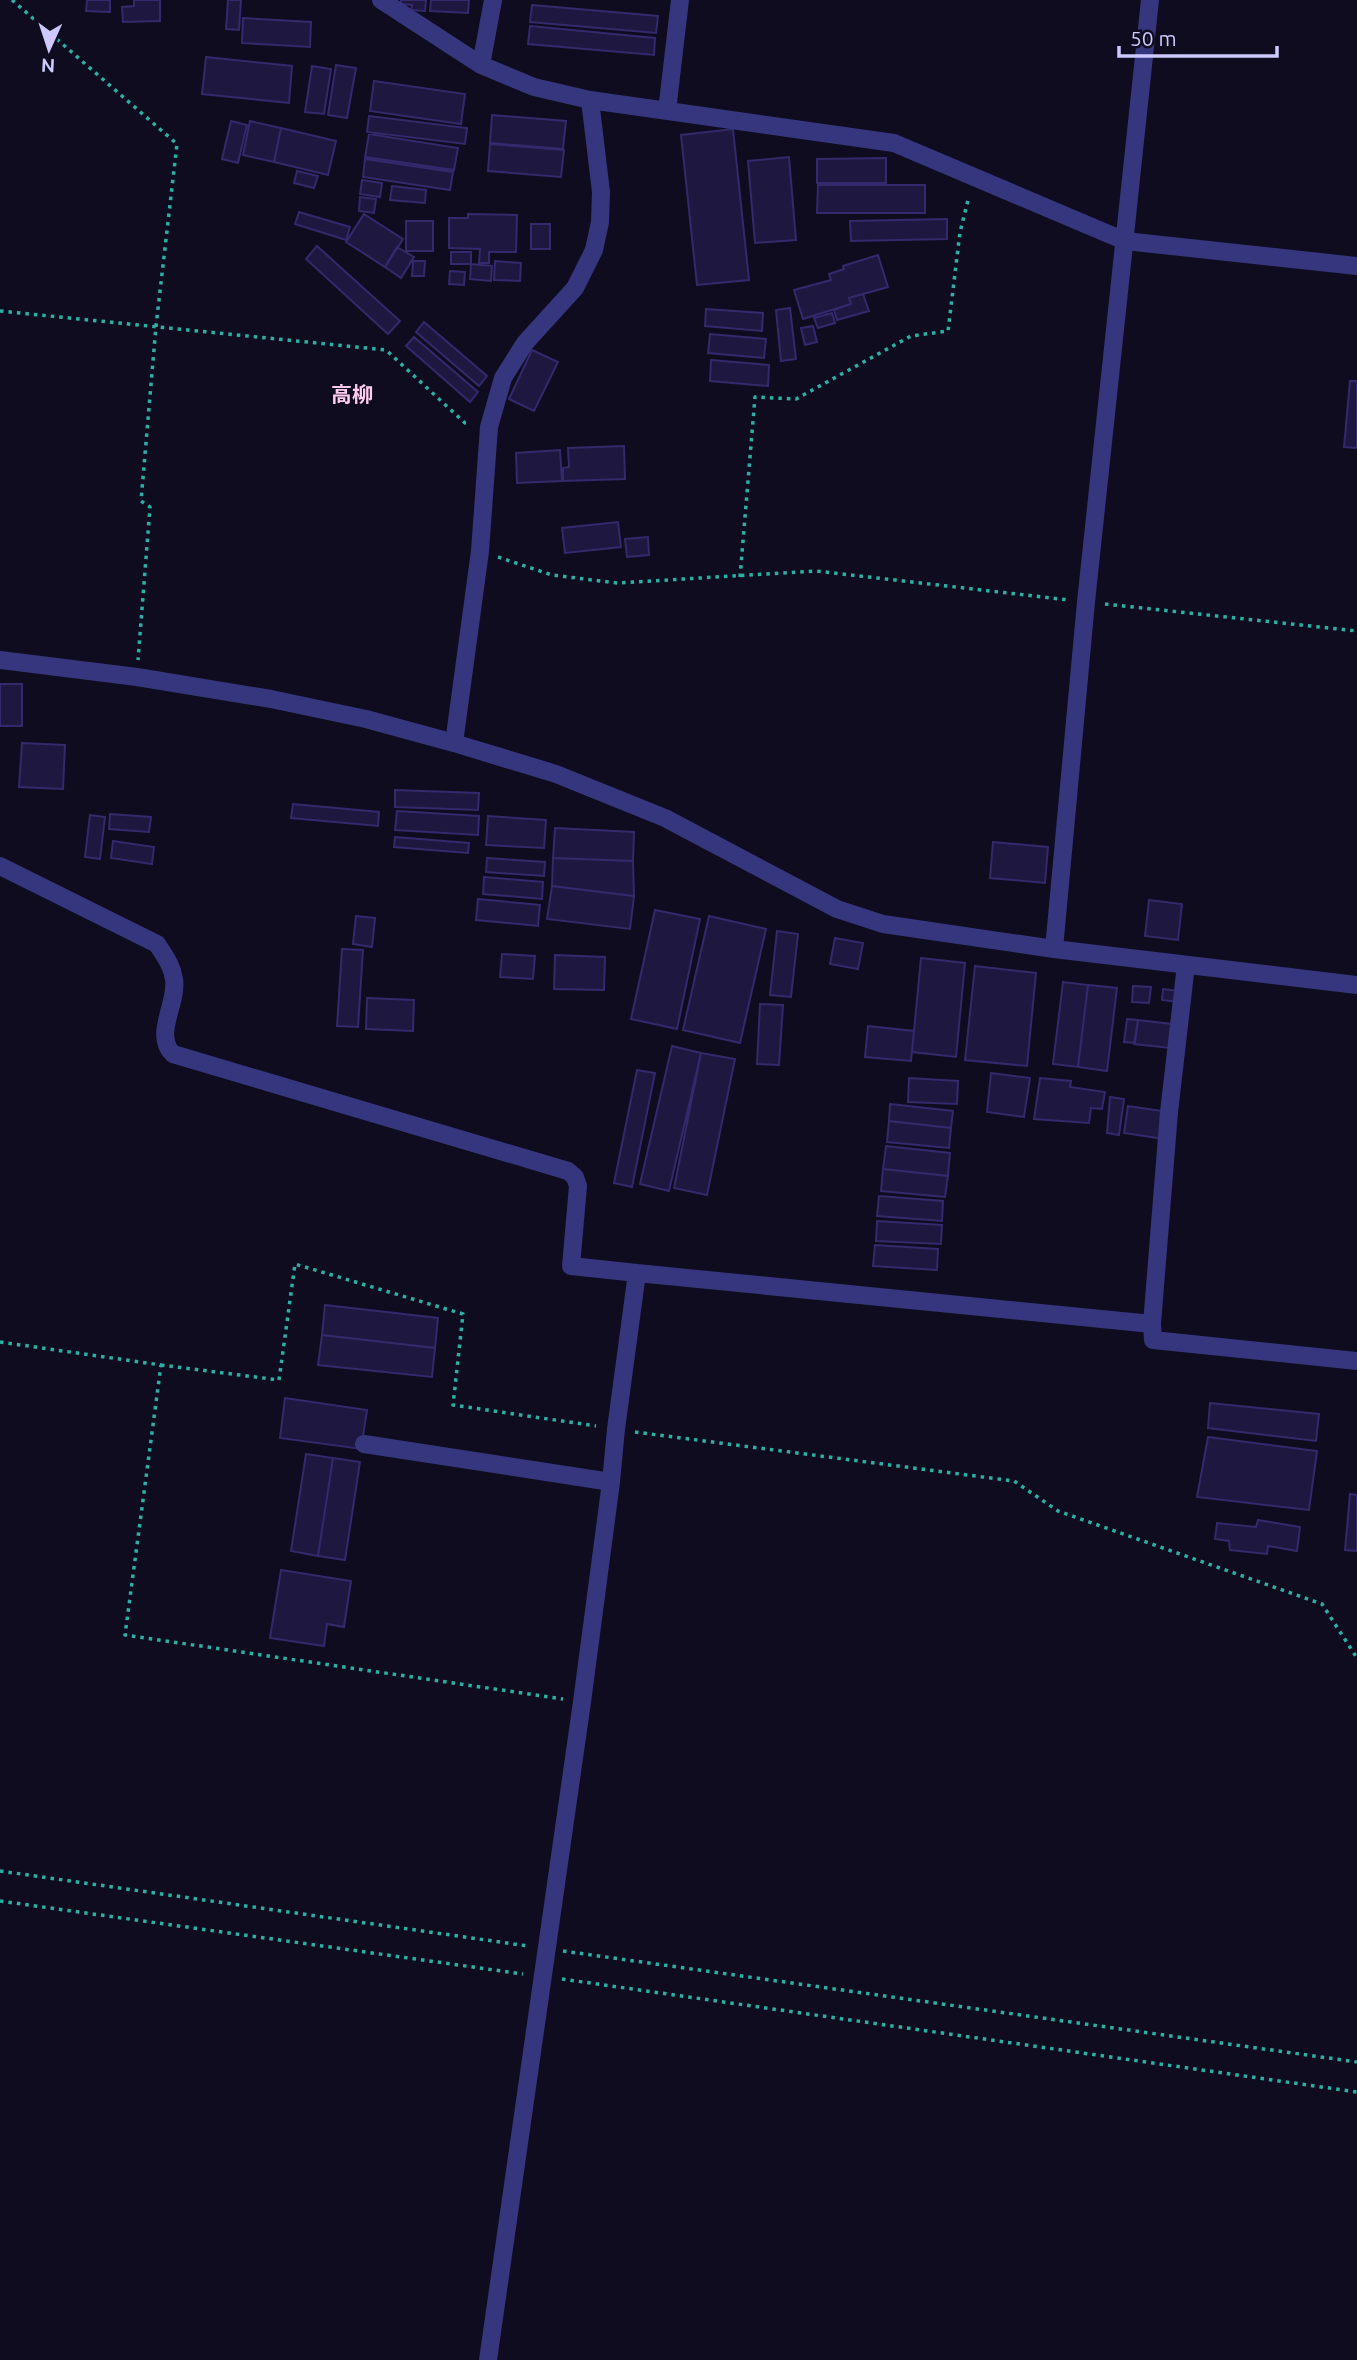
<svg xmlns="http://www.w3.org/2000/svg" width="1357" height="2360" viewBox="0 0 1357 2360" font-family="Ubuntu,'Noto Sans JP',sans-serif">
<rect width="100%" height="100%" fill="#0e0c1e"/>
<path fill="#1e1840" stroke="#34296c" stroke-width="2" d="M87 0H110V12L86 11Z
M134 0H160V21L123 22 122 7 134 6Z
M228 0H241L239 30 226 29Z
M401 0H426L425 11 411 10 412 5 401 4Z
M431 0H469L468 13 430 11Z
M532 5 658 16 656 33 530 22Z
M243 18 311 22 310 47 242 43Z
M530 26 655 38 654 55 528 44Z
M206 57 292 66 289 103 202 94Z
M336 65 356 68 347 118 328 115Z
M312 66 331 69 324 114 305 112Z
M374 81 465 94 461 124 370 111Z
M492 115 566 121 563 149 490 143Z
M369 116 467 128 465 144 367 132Z
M231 121 247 125 238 163 222 159Z
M250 121 281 128 274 162 243 155Z
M281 128 336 141 328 175 274 162Z
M733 129 749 280 697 285 681 135Z
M369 134 458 148 454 170 365 157Z
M490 144 564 150 561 177 488 171Z
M789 157 796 240 755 243 748 161Z
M886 158V183H817V159Z
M365 159 453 172 450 190 363 177Z
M297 171 318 176 314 188 294 183Z
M362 180 382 183 380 197 360 194Z
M818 185H925V213H817Z
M392 186 426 190 425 203 390 200Z
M360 197 376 199 374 213 359 211Z
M299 212 350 227 346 240 295 224Z
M364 214 403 239 385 267 346 242Z
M468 214 517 215 516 252H489V263H479L480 249 449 248V218H468Z
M947 219V239L851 241 850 221Z
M406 221H433V251H406Z
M531 224H550V249H531Z
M317 246 400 321 388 334 306 259Z
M397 247 414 257 401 278 385 267Z
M451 252H471V264H451Z
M878 255 888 287 849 298 851 304 803 319 794 290 831 280 829 274 844 269 843 266Z
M413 261H425L424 276H412Z
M495 261 521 263 520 281 494 280Z
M471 264 492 266 491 281 470 279Z
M450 271 465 272 464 285 449 284Z
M863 294 869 311 837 320 834 310 851 304 849 298Z
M790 308 796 359 781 361 776 310Z
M706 309 763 313 762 331 705 326Z
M832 313 835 323 818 328 814 318Z
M424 322 487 376 479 386 416 332Z
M813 326 817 342 805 345 801 328Z
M710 334 766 339 764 358 708 353Z
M414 337 478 392 470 402 406 346Z
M532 350 558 362 534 411 509 399Z
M711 360 769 365 768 386 710 381Z
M1350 381H1357V448L1344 447Z
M624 446 625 479 563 481V468L569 467 568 448Z
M560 450 562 481 517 483 516 453Z
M618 522 621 547 565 553 562 528Z
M648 537 649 555 627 557 625 539Z
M0 684H22V726H0Z
M22 743 65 745 63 789 19 787Z
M395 790 479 793 478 810 395 807Z
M293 804 379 812 378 826 291 818Z
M397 811 479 816 478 835 395 830Z
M110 814 151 817 149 832 109 829Z
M90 815 105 817 100 859 85 857Z
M488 816 546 820 544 848 486 845Z
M555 828 634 832 633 861 553 858Z
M395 837 469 843 468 853 394 847Z
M113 841 154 847 152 864 111 858Z
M993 842 1048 847 1045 883 990 878Z
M487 858 545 862 544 876 486 872Z
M553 858 633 861 634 896 552 886Z
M484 877 543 882 542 899 483 894Z
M552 886 634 896 630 929 547 919Z
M478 899 540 905 538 926 476 920Z
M1149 900 1182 904 1178 940 1145 936Z
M655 910 700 919 677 1029 631 1019Z
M356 916 375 918 372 947 353 944Z
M709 916 766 929 740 1043 683 1030Z
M777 931 798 934 791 997 770 995Z
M835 938 863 943 858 969 830 964Z
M342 949 363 950 358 1027 337 1026Z
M502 954 535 956 533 979 500 977Z
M555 955 605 957 604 990 554 989Z
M921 958 965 963 956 1057 912 1052Z
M975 966 1036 973 1027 1066 965 1060Z
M1063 982 1088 985 1078 1067 1053 1064Z
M1088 985 1117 988 1107 1071 1078 1067Z
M1133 986 1151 987 1149 1003 1132 1002Z
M1163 989 1179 991 1178 1002 1162 1000Z
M367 998 414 1000 413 1031 366 1029Z
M760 1004 783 1005 779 1065 757 1064Z
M1127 1019 1138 1020 1135 1043 1124 1042Z
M1138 1020 1172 1024 1170 1048 1134 1044Z
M868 1026 914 1031 911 1061 865 1057Z
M672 1046 701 1053 669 1191 640 1184Z
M701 1053 735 1059 707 1195 674 1188Z
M637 1070 655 1073 632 1187 614 1183Z
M991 1073 1030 1078 1024 1117 987 1112Z
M909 1078 958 1081 957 1104 908 1102Z
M1040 1078 1071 1081 1070 1087 1105 1092 1102 1109 1091 1108 1089 1123 1034 1119Z
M1110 1097 1124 1099 1119 1135 1107 1133Z
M890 1104 953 1111 951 1128 889 1121Z
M1128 1106 1169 1112 1164 1139 1124 1133Z
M889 1121 951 1128 949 1148 887 1142Z
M886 1146 950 1153 948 1176 883 1169Z
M883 1169 948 1176 945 1197 881 1191Z
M879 1196 943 1201 942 1221 877 1216Z
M877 1221 942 1225 941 1244 876 1241Z
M875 1245 938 1249 937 1270 873 1266Z
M325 1305 438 1318 435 1348 322 1335Z
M322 1335 435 1348 432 1377 318 1365Z
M285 1398 367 1410 361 1449 280 1438Z
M1210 1403 1319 1414 1316 1441 1208 1428Z
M1208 1437 1317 1451 1309 1510 1197 1497Z
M306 1454 333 1458 318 1556 291 1551Z
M333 1458 360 1462 345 1560 318 1556Z
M1350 1494 1357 1495V1551L1345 1550Z
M1258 1520 1300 1527 1297 1551 1268 1546 1267 1554 1230 1550 1229 1541 1215 1539 1217 1523 1256 1527Z
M281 1570 351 1581 344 1627 327 1624 324 1646 270 1638Z"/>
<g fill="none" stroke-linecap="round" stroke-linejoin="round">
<path stroke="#2bb1a3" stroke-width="3.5" stroke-dasharray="3.5 5" stroke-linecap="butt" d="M12 0 177 144 156 326 141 501 150 507 138 660
M0 311 386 350 465 423 470 424
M498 557 552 575 617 583 816 571 1069 600
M740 577 755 397 796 399 911 336 948 331 960 232 969 196
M1105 604 1357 631
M0 1342 161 1365 125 1635 563 1699
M161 1365 279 1380 295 1264 463 1314 453 1405 596 1426
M635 1432 1014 1481 1058 1511 1322 1604 1357 1658
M0 1871 528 1946
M0 1901 523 1974
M563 1951 1357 2062
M562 1979 1357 2092"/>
<path stroke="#36367e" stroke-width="18" d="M381 0 481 65 493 0
M590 100 894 143 1125 241 1357 266
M667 111 680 0
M0 660 137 677 271 699 366 719 454 743 556 774 665 818 837 909 883 924 1054 949 1357 985
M454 743 480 551 489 427 503 378 525 343 575 288 594 250 600 222 601 192 590 100 534 87 481 65
M0 866 157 944C164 955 172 965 174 979 178 1003 153 1035 173 1054L568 1171 575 1177 578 1186 571 1266 637 1273 616 1429 611 1482
M1054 949 1086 602 1150 0
M637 1273 1152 1324 1153 1340 1357 1361
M1152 1324 1169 1112 1186 965
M364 1444 611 1482 582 1702 488 2360"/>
</g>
<g text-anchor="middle" stroke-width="5" stroke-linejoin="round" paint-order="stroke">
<g font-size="21" font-weight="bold" fill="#ffcbee" stroke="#0e0c1e">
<text x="352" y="402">高柳</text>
</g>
</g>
<g transform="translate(49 49) rotate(183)" stroke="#0e0c1e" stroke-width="5" paint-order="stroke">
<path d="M0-5L12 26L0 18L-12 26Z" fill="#cdc9ff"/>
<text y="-10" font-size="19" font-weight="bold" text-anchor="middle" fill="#cdc9ff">N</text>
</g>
<path d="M1119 46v10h158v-10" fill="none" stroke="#cdc9ff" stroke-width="3.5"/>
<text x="1130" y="46" font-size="21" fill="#cdc9ff" stroke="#0e0c1e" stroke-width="5" paint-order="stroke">50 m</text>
</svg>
